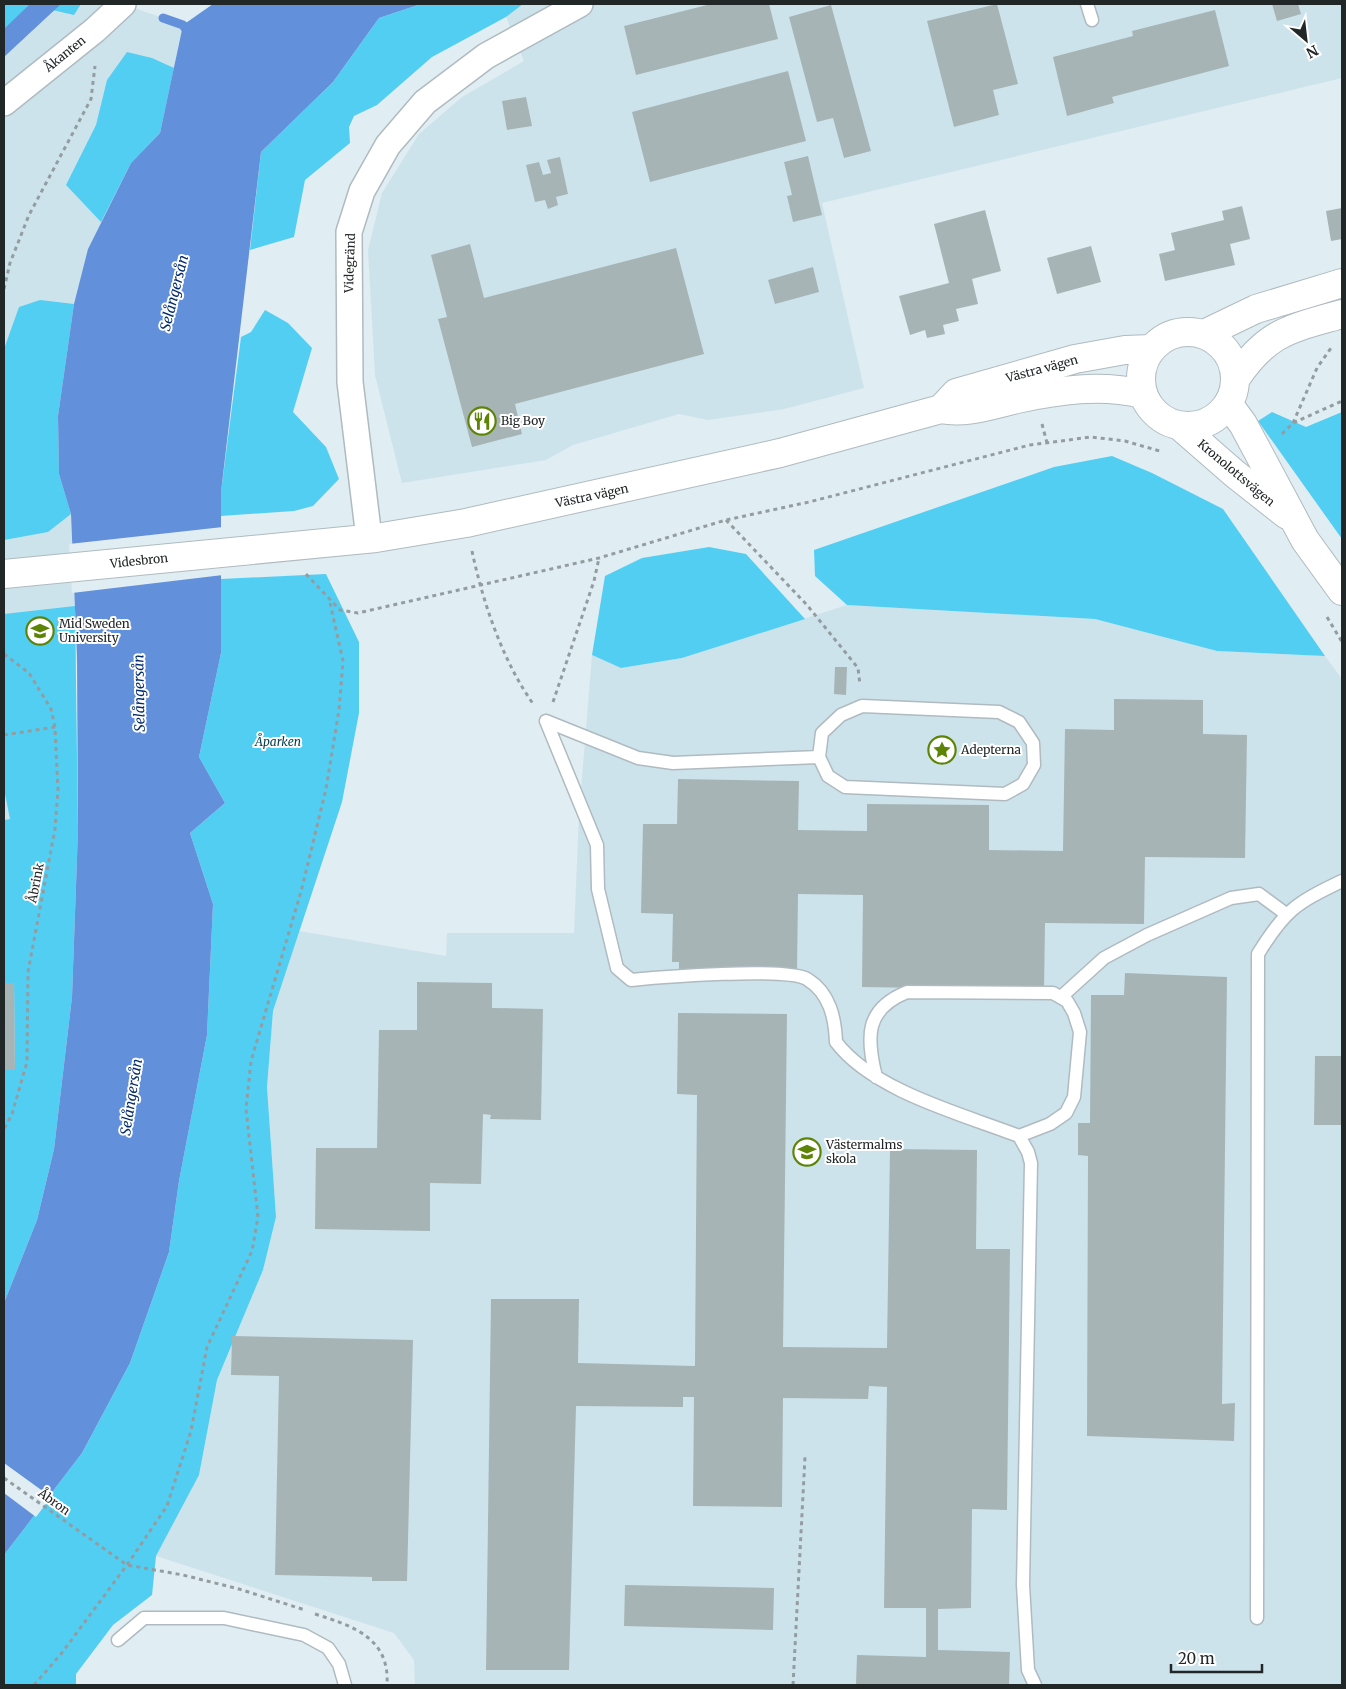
<svg xmlns="http://www.w3.org/2000/svg" width="1346" height="1689" viewBox="0 0 1346 1689" font-family="Merriweather,serif">
<rect width="100%" height="100%" fill="#e0edf2"/>
<path fill="#cde3eb" d="M50 4H123L183 25 160 133 131 163 88 249 71 514 77 656 4 1303V41Z
M523 4H1342V78L822 203 864 388 784 409 708 420 679 414 573 445 546 460 402 483 375 375 368 250 382 193 419 134 462 97 524 61 506 17Z
M847 605 1095 619 1217 651 1325 656 1342 679V1685H415L414 1660 394 1633 156 1556 199 1475 217 1380 263 1270 276 1217 267 1087 273 1011 299 931 446 956 447 933H574L579 815 592 655 621 668 682 658Z"/>
<path fill="#52cef3" d="M4 4H81L74 15 39 7 4 40Z
M421 4H523L506 17 432 57 377 105 354 116 349 127 350 143 305 180 294 237 250 250 261 152 333 82 379 18Z
M127 52 152 58 174 68 160 133 131 163 101 222 66 185 96 125 107 80Z
M40 300 74 304 58 416 59 474 71 514 48 532 4 540V349L19 307Z
M265 310 288 323 312 348 293 412 326 447 339 479 313 506 294 511 221 516V492L241 337 251 332Z
M1272 412 1306 427 1342 412V539L1258 421Z
M1112 456 1152 473 1223 509 1325 656 1217 651 1095 619 847 605 815 576 814 550 1054 467Z
M709 547 746 554 805 619 682 658 621 668 592 655 605 576 642 558Z
M326 574 359 642V713L342 802 273 1011 267 1087 276 1217 263 1270 217 1380 199 1475 156 1556 152 1595 113 1625 76 1674V1685H4V1555L82 1453 130 1363 169 1252 179 1181 207 1035 213 904 190 833 225 803 199 757 221 653V579Z
M75 606 78 830 72 997 54 1149 37 1220 4 1303V1070L15 1069 14 983H4V820L10 819 4 789V614Z"/>
<path fill="#6290db" d="M30 4H61L4 57V29Z
M213 4H421L379 18 333 82 261 152 221 492V653L199 757 225 803 190 833 213 904 207 1035 179 1181 169 1252 130 1363 82 1453 4 1555V1303L37 1220 54 1149 72 997 78 830 77 656 71 514 59 474 58 416 74 304 88 249 131 163 160 133 183 25Z"/>
<path fill="#e0edf2" d="M223 527V575L72 593 69 544Z
M4 1463 51 1497 36 1517 4 1493Z"/>
<g fill="none" stroke-linecap="round" stroke-linejoin="round">
<path stroke="#6290db" stroke-width="9" d="M163 18 183 25 189 34"/>
</g>
<path fill="#a6b4b5" d="M711 4H769L778 39 636 75 624 26Z
M997 4 1018 84 993 90 999 115 954 127 927 21Z
M1272 4H1298L1301 14 1277 21Z
M831 5 871 151 844 158 833 118 817 122 789 17Z
M1215 10 1229 66 1112 97 1114 103 1067 116 1053 57 1133 36 1132 31Z
M788 71 806 141 650 182 632 112Z
M526 97 532 126 507 130 502 101Z
M808 156 822 215 793 222 787 196 792 195 784 162Z
M560 157 568 194 556 197 558 205 548 209 545 200 535 202 526 165 539 162 543 175 551 173 547 160Z
M1242 206 1250 239 1230 244 1235 265 1165 281 1159 254 1175 250 1171 233 1224 220 1222 211Z
M1342 208V239L1331 241 1326 211Z
M985 210 1001 271 972 279 978 304 956 309 959 321 943 325 945 334 927 338 925 330 910 335 899 296 949 283 934 224Z
M470 244 484 298 676 248 704 354 515 404 522 434 472 447 438 319 447 317 431 255Z
M1091 246 1101 282 1057 294 1047 258Z
M813 267 819 292 775 304 768 280Z
M835 667H847L846 695 834 694Z
M1114 699 1203 700V734L1247 735 1245 858 1145 857 1144 924 1045 923 1044 990 862 987 863 895 798 894 797 971 679 969V962H672L673 914 641 913 643 824H677L678 779 799 781 798 830 867 831V804L989 805V850L1063 851 1065 729 1114 730Z
M1125 973 1227 977 1222 1404 1235 1403 1234 1441 1087 1436 1088 1156 1078 1155V1123H1090L1091 995H1124Z
M417 982 492 983V1008L543 1009 541 1120 490 1119 491 1115 483 1114 481 1184 430 1183V1231L315 1229 316 1148H377L379 1030H417Z
M4 983H14L15 1070H4Z
M678 1013 787 1014 783 1347 887 1348 890 1149 977 1150 976 1249H1010L1007 1510 972 1509 971 1608 938 1609V1650L1010 1652 1009 1685H856L857 1655 926 1657V1608H884L887 1387 869 1386 868 1399 783 1398 782 1507 693 1506 694 1397H683V1407L576 1406 569 1670H486L491 1299H579L578 1363 695 1366 697 1095 677 1094Z
M1315 1056H1342V1125H1314Z
M232 1336 413 1340 407 1581H372V1577L275 1575 279 1376 231 1375Z
M625 1585 774 1588 773 1630 624 1626Z"/>
<g fill="none" stroke-linecap="round" stroke-linejoin="round">
<g stroke="#afbbc0" stroke-width="15">
<path id="service" d="M1087 4 1092 20
M546 721 597 845 598 889 617 968 631 980C661 977 786 967 807 979 830 993 835 1018 836 1042 873 1091 962 1114 1019 1136L1050 1124 1066 1113 1074 1097 1080 1032 1074 1013 1067 1001 1053 993 907 992C865 1009 866 1037 876 1077
M546 721 638 758 673 763 819 757 828 776 845 787 1005 794 1023 784 1034 765 1033 743 1019 722 999 712 862 706 841 715 822 733 819 757
M1061 997 1104 958 1147 935 1231 898 1259 894 1286 914
M1019 1136 1028 1152 1031 1163 1023 1585 1028 1670 1035 1685
M1257 1618 1258 954C1285 910 1296 903 1342 881
M118 1640 144 1618H224L304 1635 328 1648 339 1664 345 1685"/>
</g>
<g stroke="#afbbc0" stroke-width="28">
<path id="minor" d="M4 103 95 30 123 4
M369 538 350 382 349 232 362 191 388 145 425 102 486 56 580 4"/>
</g>
<g stroke="#afbbc0" stroke-width="30">
<path id="tertiary" d="M1141 379a47 47 0 1 1 94 0a47 47 0 1 1-94 0Z
M1204 334 1256 309 1342 283
M1236 378C1268 331 1290 329 1342 314
M1229 405 1243 424 1305 540 1342 591
M941 409 956 393 1075 359 1125 350 1152 349
M1181 427 1235 474 1287 515
M4 574 376 538 466 523 780 453 941 409C966 414 991 405 1017 399 1059 390 1100 384 1143 394"/>
</g>
<path stroke="#939da1" stroke-width="3" stroke-dasharray="4 4" stroke-linecap="butt" d="M4 289 10 263 29 215 91 99 95 66
M1293 423 1317 368 1331 348
M1042 424 1047 443
M1282 434 1293 423 1342 401
M726 520 807 605 858 668 860 685
M472 551C483 603 503 662 534 705
M306 574 340 610 358 613 599 558 726 520 809 502 1030 445 1091 437 1125 441 1163 452
M1327 617 1342 642
M4 654 29 673 51 709 55 727 58 790 55 829 28 972 27 1062 12 1114 4 1129
M553 702 594 581 599 558
M4 735 55 727
M4 1478 127 1565 183 1575 239 1589 305 1610
M315 1614C353 1626 390 1638 387 1685
M34 1685 61 1654 127 1565 167 1506 191 1431 207 1347 252 1251 258 1217 246 1109 251 1061 302 888 326 789 339 710 343 661 330 603
M793 1685 805 1457"/>
<use href="#service" stroke="#fff" stroke-width="12"/>
<use href="#minor" stroke="#fff" stroke-width="25"/>
<use href="#tertiary" stroke="#fff" stroke-width="28"/>
</g>
<defs>
<g id="restaurant-ring" transform="scale(1.4375)"><circle r="9.5" fill="#fff" stroke="#5e8406" stroke-width="1.5"/><path d="M-5-6h1v4h1v-4h1v4h1v-4h1v5L-1.5 .5V6h-2V.5L-5-1ZM5-6V6H3V1.5H1.5Q1.5-4 5-6Z" fill="#5e8406"/></g>
<g id="university-ring" transform="scale(1.4375)"><circle r="9.5" fill="#fff" stroke="#5e8406" stroke-width="1.5"/><path d="M0-5L7-2L0 1L-7-2ZM-4 1L0 2.5L4 1V4Q0 6-4 4Z" fill="#5e8406"/></g>
<g id="sight-ring" transform="scale(1.4375)"><circle r="9.5" fill="#fff" stroke="#5e8406" stroke-width="1.5"/><path d="M0-6L1.8-2.2L6-1.7L2.9 1.2L3.7 5.4L0 3.3L-3.7 5.4L-2.9 1.2L-6-1.7L-1.8-2.2Z" fill="#5e8406"/></g>
<g id="school-ring" transform="scale(1.4375)"><circle r="9.5" fill="#fff" stroke="#5e8406" stroke-width="1.5"/><path d="M0-5L7-2L0 1L-7-2ZM-4 1L0 2.5L4 1V4Q0 6-4 4Z" fill="#5e8406"/></g>
</defs>
<g fill-rule="evenodd">
<use href="#restaurant-ring" x="482" y="421"/>
<use href="#university-ring" x="40" y="631"/>
<use href="#sight-ring" x="942" y="750"/>
<use href="#school-ring" x="807" y="1152"/>
</g>
<g text-anchor="middle" stroke-width="4" stroke-linejoin="round" paint-order="stroke">
<g font-size="12" fill="#212627" stroke="#fff">
<text transform="translate(65 54) rotate(-39)" y="4">Åkanten</text>
<text transform="translate(350 263) rotate(-88)" y="4">Videgränd</text>
<text transform="translate(1042 369) rotate(-15)" y="4">Västra vägen</text>
<text transform="translate(1236 473) rotate(40)" y="4">Kronolottsvägen</text>
<text transform="translate(592 496) rotate(-12)" y="4">Västra vägen</text>
<text transform="translate(139 561) rotate(-6)" y="4">Videsbron</text>
<text transform="translate(36 883) rotate(-79)" y="4">Åbrink</text>
<text transform="translate(54 1502) rotate(35)" y="4">Åbron</text>
</g>
<g font-size="12" fill="#212627" stroke="#fff" text-anchor="start">
<text x="501" y="425">Big Boy</text>
<text x="59" y="628">Mid Sweden<tspan x="59" dy="14">University</tspan></text>
<text x="961" y="754">Adepterna</text>
<text x="826" y="1149">Västermalms<tspan x="826" dy="14">skola</tspan></text>
</g>
<g font-size="12" font-style="italic" fill="#054050" stroke="#fff">
<text x="278" y="746">Åparken</text>
</g>
<g font-size="14" font-style="italic" fill="#002a6b" stroke="#fff">
<text transform="translate(174 293) rotate(-76)" y="5">Selångersån</text>
<text transform="translate(139 693) rotate(-91)" y="5">Selångersån</text>
<text transform="translate(131 1097) rotate(-81)" y="5">Selångersån</text>
</g>
</g>
<rect width="1346" height="1689" fill="none" stroke="#212627" stroke-width="10"/>
<g transform="translate(1306 40) rotate(152)" stroke="#ffffff" stroke-width="4" paint-order="stroke">
<path d="M0-4L9 19L0 12L-9 19Z" fill="#212627"/>
<text y="-8" font-size="14" font-weight="bold" text-anchor="middle" fill="#212627">N</text>
</g>
<path d="M1171 1664v8h91v-8" fill="none" stroke="#212627" stroke-width="2.5"/>
<text x="1178" y="1664" font-size="15" fill="#212627" stroke="#ffffff" stroke-width="4" paint-order="stroke">20 m</text>
</svg>
